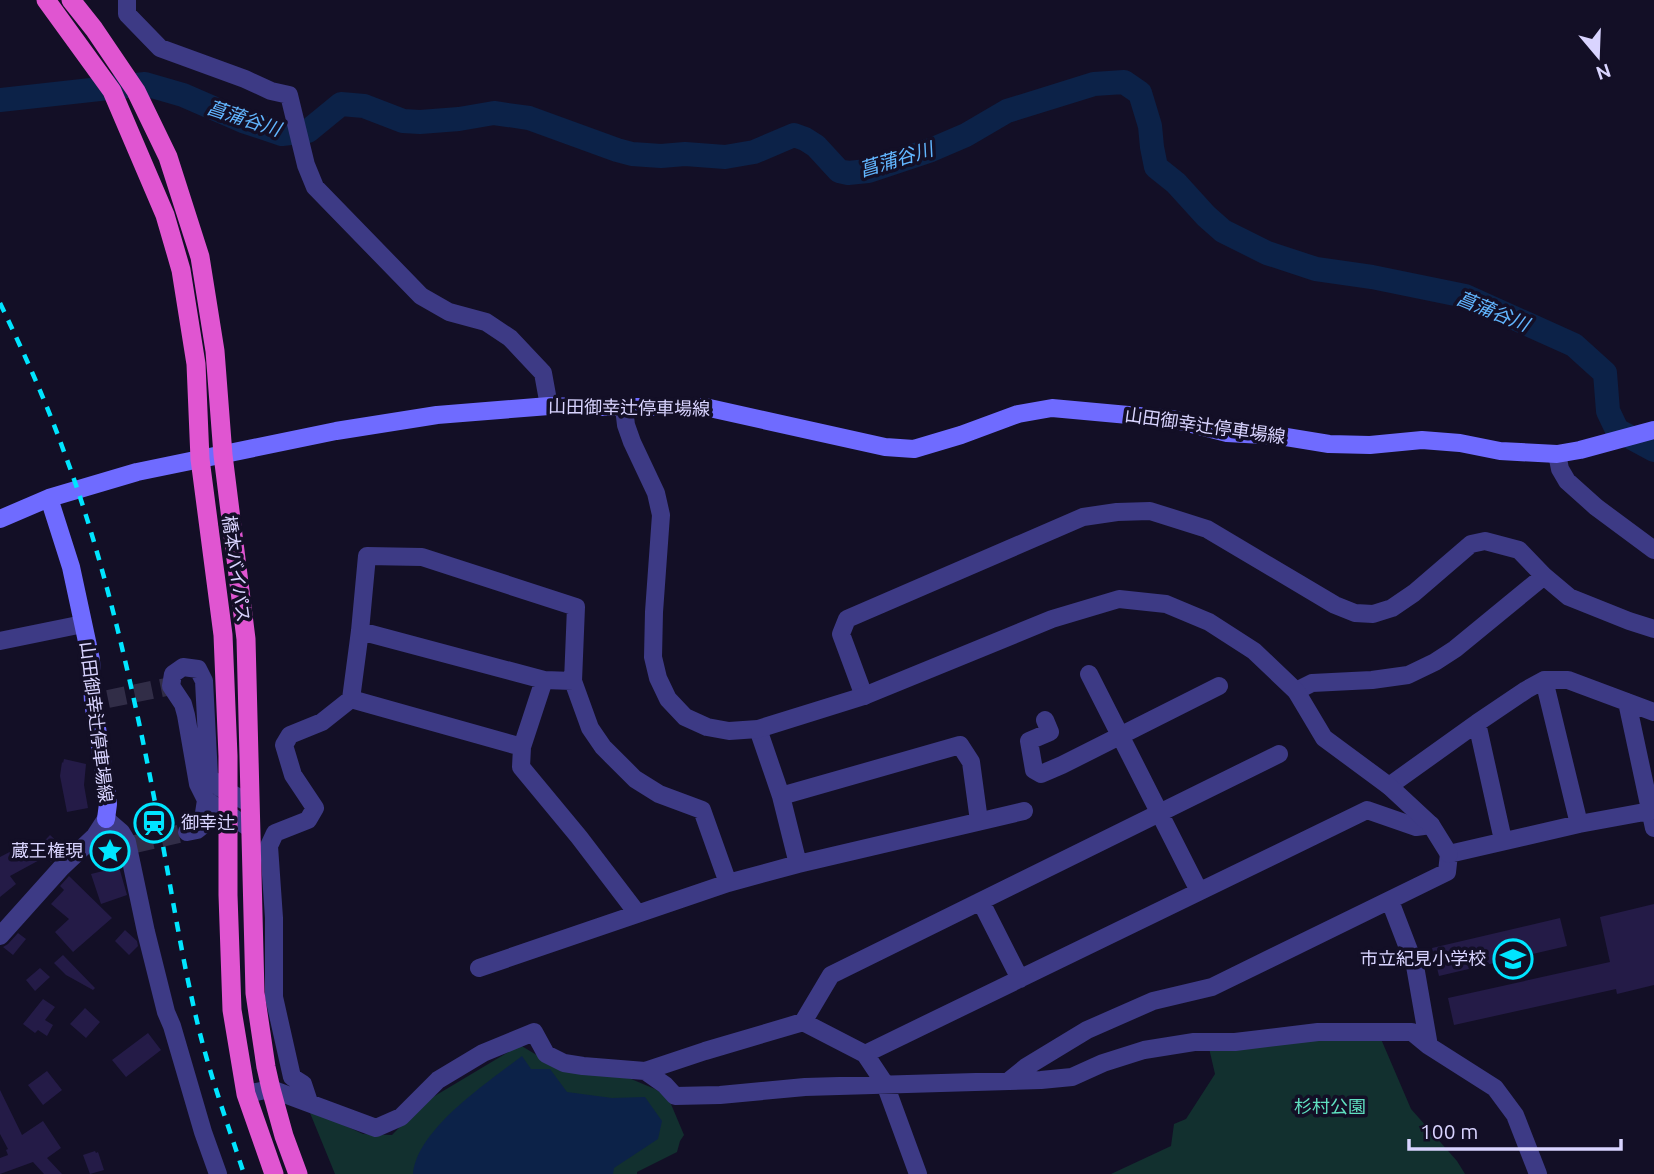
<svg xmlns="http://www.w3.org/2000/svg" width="1654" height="1174" viewBox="0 0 1654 1174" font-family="Ubuntu,'Noto Sans JP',sans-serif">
<rect width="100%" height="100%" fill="#130f26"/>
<path fill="#12302f" d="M1334 1038 1381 1039 1411 1109 1457 1161 1465 1174H1111L1171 1146 1174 1124 1186 1119 1215 1074 1209 1048Z
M520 1045 560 1069 624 1076 655 1089 668 1097 684 1135 680 1141 677 1152 637 1172V1174H335L308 1108 363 1134 392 1135 423 1103Z"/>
<path fill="#0c2248" d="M522 1056 531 1069H550L567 1092 612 1098 645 1097 662 1121 658 1139 614 1168 613 1174H413C417 1129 488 1082 522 1056Z"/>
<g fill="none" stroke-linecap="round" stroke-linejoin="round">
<path stroke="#0c2248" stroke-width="24" d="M0 100 145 84 183 95 243 121 282 134 308 131 341 104 364 106 403 121 420 122 459 119 494 113 529 118 617 150 632 154 661 156 685 154 725 157 754 152 794 135 805 139 816 146 839 171 848 173 868 171 931 150 966 135 1007 111 1094 84 1124 82 1140 93 1150 126 1152 147 1156 167 1176 183 1206 216 1223 231 1267 253 1316 269 1372 277 1465 296 1574 345 1605 373 1608 411 1617 430 1654 450"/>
</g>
<path fill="#241b47" d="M64 759 86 764 84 785 88 808 67 812 60 776 62 762 63 763Z
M50 835 65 849 51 862 45 857 10 876 16 884 0 897V857L23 845 30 856Z
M119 867 127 895 101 904 91 874Z
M69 876 112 918 73 952 55 932 69 919 51 904 64 890 60 886Z
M1654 904V985L1617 994 1616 989 1454 1025 1448 998 1610 962 1600 917Z
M1560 918 1567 946 1439 976 1432 948Z
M125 930 137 941 138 946 129 955 115 941Z
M18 933 26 939 13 955 3 947 8 944Z
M63 955 95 988 93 990 66 975 54 963Z
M40 968 50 977 35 991 26 980Z
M43 999 55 1007 45 1020 53 1025 47 1036 38 1030 35 1033 23 1024Z
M85 1008 100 1022 86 1038 70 1024Z
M148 1033 161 1050 126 1077 112 1060Z
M47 1071 62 1090 43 1105 28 1085Z
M0 1090 22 1135 43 1121 61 1148 47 1158 62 1174H44L33 1162 0 1174V1158L8 1155 6 1150 8 1149 0 1134Z
M95 1151 96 1153 98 1152 104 1170 90 1174 83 1155Z"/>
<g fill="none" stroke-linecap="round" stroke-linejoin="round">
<path stroke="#312d47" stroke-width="18" stroke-dasharray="18 9" stroke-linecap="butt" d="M108 699 171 686
M135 844 187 832"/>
<path stroke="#3d3a85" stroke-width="18" d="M127 0V14L160 48 245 79 271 91 289 95 306 165 315 187 421 296 449 312 486 322 510 338 543 373 549 406
M1557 454 1560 469 1567 481 1596 507 1654 550
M360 631 544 680 573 681
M0 641 83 624
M1089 674 1199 891
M544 680 522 747 521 767 579 837 637 913
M1544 680 1579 824
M1296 691 1312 683 1372 680 1408 675 1435 662 1455 649 1544 576
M864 696 841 634 847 619 1083 517 1117 512 1150 511 1207 529 1335 605 1355 613 1373 614 1392 608 1414 593 1471 544 1485 541 1519 550 1544 576 1569 597 1629 621 1654 629
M351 699 522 747
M1627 702 1654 828
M1045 720 1050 732 1029 741 1034 770 1041 774 1062 765 1219 686
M1477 723 1503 840
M758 729 781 796 798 864
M1389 786 1477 723 1526 690 1544 680H1568L1654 712
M781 796 960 745 971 762 979 821
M249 803 219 787 209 776 204 681 198 669 183 667 173 674 171 686 183 704 186 715 198 784 206 800 251 829
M187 832 197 830 202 826 206 800
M1390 901 1415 966 1429 1046
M981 902 1020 979
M0 936 61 868 95 836 106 819 121 832 127 842 146 932 166 1012 172 1026 203 1132 218 1174
M479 968 728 883 798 864 1024 811
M803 1022 865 1054 885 1084 918 1174
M865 1054 1367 810 1416 827 1431 825
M645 1071 665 1085 675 1096 720 1095 805 1087 1041 1080 1072 1077 1103 1063 1144 1050 1194 1042H1235L1318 1032H1412L1429 1046 1495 1088 1515 1115 1538 1174
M1010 1080 1026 1067 1087 1030 1153 1001 1212 987 1447 872 1449 854 1579 824 1650 811
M246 1094 271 1089 376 1128 401 1117 438 1080 483 1053 534 1032 546 1054 564 1063 583 1066 645 1071 705 1051 803 1022 831 975 1279 754
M309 1102 303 1084 292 1077 274 997V918L269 846 275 833 308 820 315 808 293 775 284 745 290 735 322 722 351 699 360 631 367 556 422 557 576 607 573 681 590 728 603 747 635 779 659 794 702 810 728 883"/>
<path stroke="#3d3a85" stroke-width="18" d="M624 408 626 425 632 442 656 493 661 515 654 612 653 657 658 678 668 699 685 717 707 727 729 731 758 729 864 696 1052 619 1119 599 1166 604 1209 622 1254 651 1296 691 1324 738 1389 786 1431 825 1449 854"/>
<path stroke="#6f6bff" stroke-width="18" d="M49 498 71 567 91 660 93 702 106 786 108 804 106 819
M0 519 49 498 137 472 336 431 437 415 549 406 577 407H705L885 447 914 449 961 435 1018 414 1052 408 1172 419 1227 433 1280 436 1329 444 1370 445 1422 440 1460 443 1500 451 1557 454 1580 450 1654 430"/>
<path stroke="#e055d1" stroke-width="19" d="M46 0 112 91 165 215 181 270 196 364 200 459 223 635 228 756V895L232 1010 246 1094 274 1174
M71 0 94 29 136 91 168 157 200 257 215 351 223 455 246 639 255 993 266 1067 271 1089 284 1136 298 1174"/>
<path stroke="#00e5ff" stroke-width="4.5" stroke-dasharray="10 9" stroke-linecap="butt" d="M0 303C23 351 45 399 63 449 85 507 102 567 117 627 133 692 147 758 159 824 171 888 181 953 196 1017 208 1070 227 1122 244 1174"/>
</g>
<defs>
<g id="station-ring" transform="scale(2.0125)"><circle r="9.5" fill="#130f26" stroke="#00e5ff" stroke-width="1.5"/><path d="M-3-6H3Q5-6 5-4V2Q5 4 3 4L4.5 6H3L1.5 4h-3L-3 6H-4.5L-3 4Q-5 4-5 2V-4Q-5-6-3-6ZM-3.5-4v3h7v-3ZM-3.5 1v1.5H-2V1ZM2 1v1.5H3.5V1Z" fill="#00e5ff"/></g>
<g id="sight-ring" transform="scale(2.0125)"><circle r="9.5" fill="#130f26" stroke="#00e5ff" stroke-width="1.5"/><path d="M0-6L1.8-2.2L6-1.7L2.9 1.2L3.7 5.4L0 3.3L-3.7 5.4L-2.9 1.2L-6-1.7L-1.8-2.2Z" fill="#00e5ff"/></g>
<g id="school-ring" transform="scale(2.0125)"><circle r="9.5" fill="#130f26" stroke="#00e5ff" stroke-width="1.5"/><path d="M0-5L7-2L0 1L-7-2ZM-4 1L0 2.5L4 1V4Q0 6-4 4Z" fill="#00e5ff"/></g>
</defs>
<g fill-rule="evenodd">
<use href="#station-ring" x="154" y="823"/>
<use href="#sight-ring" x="110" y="851"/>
<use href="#school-ring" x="1513" y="959"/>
</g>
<g text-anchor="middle" stroke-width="7" stroke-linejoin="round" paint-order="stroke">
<g font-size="18" fill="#d9d4ff" stroke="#130f26">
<text transform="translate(629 408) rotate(1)" y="6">山田御幸辻停車場線</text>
<text transform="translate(1205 426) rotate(8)" y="6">山田御幸辻停車場線</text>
<text transform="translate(236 569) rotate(82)" y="6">橋本バイパス</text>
<text transform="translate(96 722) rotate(83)" y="6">山田御幸辻停車場線</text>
</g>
<g font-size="18" fill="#d9d4ff" stroke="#130f26" text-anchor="end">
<text x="181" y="829" text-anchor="start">御幸辻</text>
<text x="83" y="857">蔵王権現</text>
<text x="1486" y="965">市立紀見小学校</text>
</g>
<g font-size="18" fill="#5fe0c0" stroke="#130f26">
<text x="1330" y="1113">杉村公園</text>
</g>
<g font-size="19" font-style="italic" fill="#62b6ff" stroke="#130f26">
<text transform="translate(244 118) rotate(18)" y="7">菖蒲谷川</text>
<text transform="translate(896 159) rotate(-17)" y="7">菖蒲谷川</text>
<text transform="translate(1493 311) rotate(22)" y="7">菖蒲谷川</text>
</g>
</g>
<g transform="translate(1598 56) rotate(161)" stroke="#130f26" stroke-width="5" paint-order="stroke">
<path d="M0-5L12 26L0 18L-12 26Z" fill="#d9d4ff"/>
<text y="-10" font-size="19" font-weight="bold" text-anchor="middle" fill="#d9d4ff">N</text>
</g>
<path d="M1409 1139v10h212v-10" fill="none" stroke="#d9d4ff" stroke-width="3.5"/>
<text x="1420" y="1139" font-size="21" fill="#d9d4ff" stroke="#130f26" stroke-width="5" paint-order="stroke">100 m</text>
</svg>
